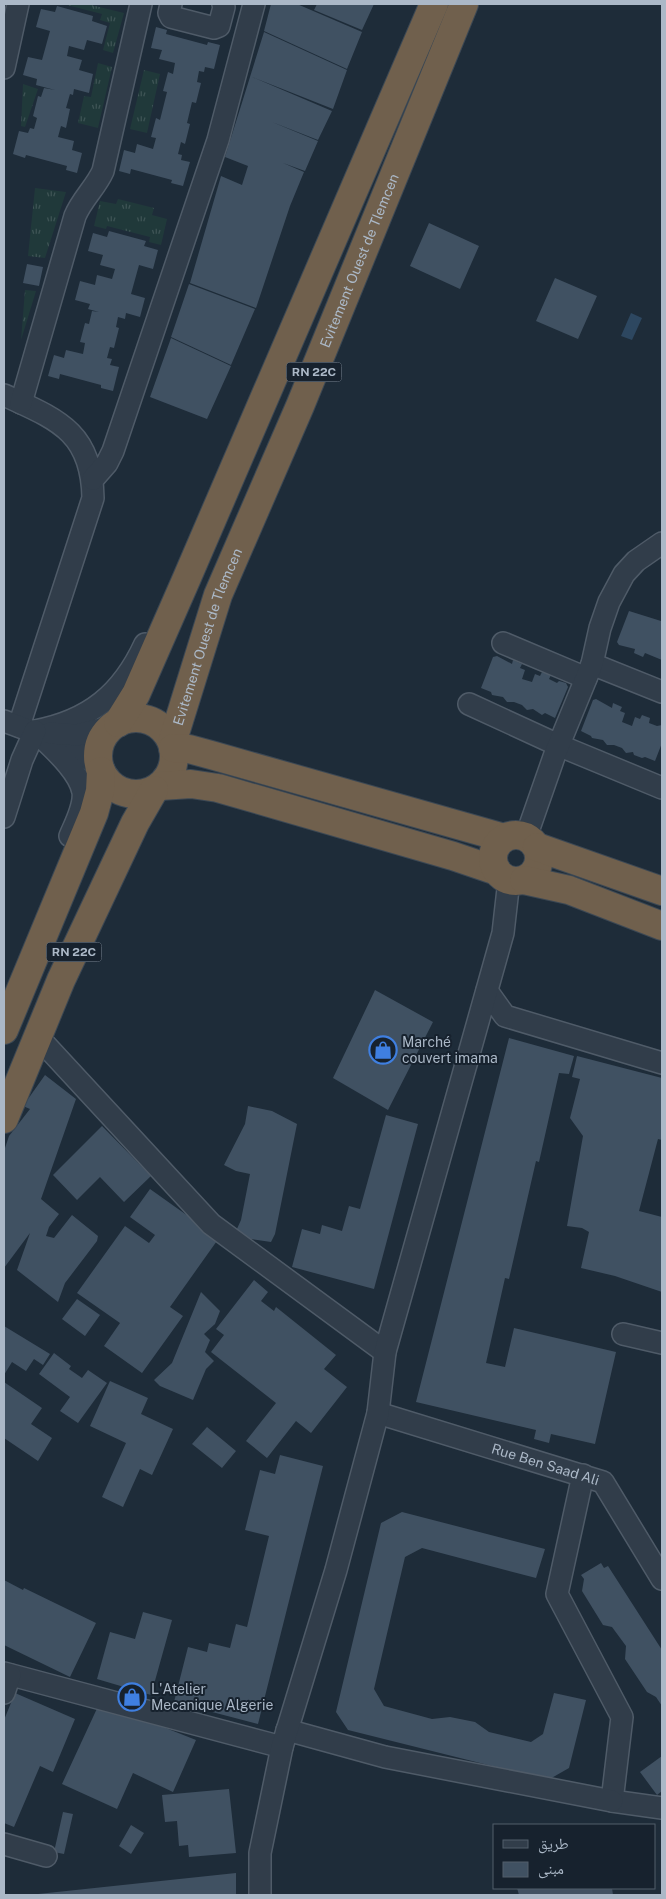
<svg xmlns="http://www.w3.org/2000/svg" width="666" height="1899" viewBox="0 0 666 1899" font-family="'Public Sans','Noto Naskh Arabic',sans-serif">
<defs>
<pattern id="grass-tufts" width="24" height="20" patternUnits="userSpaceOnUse" patternTransform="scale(1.25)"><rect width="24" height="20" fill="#20393a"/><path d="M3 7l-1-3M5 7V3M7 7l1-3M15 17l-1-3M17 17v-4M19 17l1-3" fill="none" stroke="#3e5455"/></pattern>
</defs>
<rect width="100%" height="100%" fill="#1e2c39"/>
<path fill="url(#grass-tufts)" d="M63 4H87L124 13 113 53 103 50 110 23 100 20 102 14Z
M98 63 112 67 98 128 78 123 84 96 91 97Z
M144 70 160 74 147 133 130 129Z
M23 84 38 89 25 127 21 126Z
M35 188 66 192 45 258 28 256Z
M118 199 154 208 152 215 167 219 161 245 149 242 150 237 107 226 106 229 94 226 100 201 116 204Z
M25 290 36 291 21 340Z"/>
<path fill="#2d4760" d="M631 313 642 318 632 340 621 336Z"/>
<path fill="#405162" d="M271 4H297L362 32 347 69 264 31Z
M317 4H374L362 30 314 10Z
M57 6 93 16 92 21 107 26 102 44 87 40 84 50 69 46 67 56 82 60 79 70 93 74 89 93 74 89 73 95 70 94 66 108 70 109 66 128 61 126 58 137 74 141 72 150 82 153 77 173 66 170 67 166 26 155 25 158 13 154 19 131 28 133 30 128 34 129 37 118 33 116 38 96 41 97 44 88 55 90 36 85 37 79 23 75 28 57 42 60 50 31 36 27 41 9 55 12Z
M156 27 167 30 166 34 207 45 208 42 220 45 214 69 205 67 204 72 199 71 197 82 201 83 196 103 192 102 187 123 190 124 185 144 181 142 178 154 182 155 181 160 190 162 183 186 171 183 172 180 131 169 130 174 119 171 124 150 135 153 137 144 153 149 156 138 151 137 156 118 160 120 167 92 163 91 168 72 173 74 175 63 159 59 162 50 151 48Z
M264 32 347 70 333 109 252 77 332 111 318 140 272 122 318 141 305 171 283 163 304 172 290 206 256 308 190 283 221 176 242 185 248 166 225 157Z
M429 223 479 246 460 289 410 266Z
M109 231 146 241 144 246 158 250 153 269 139 265 131 294 145 298 140 317 126 313 125 319 118 317 116 327 119 328 114 348 110 347 107 358 112 359 110 365 119 367 113 391 101 388V385L60 374 59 379 48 376 54 355 64 358 66 350 83 354 85 343 80 342 85 323 89 324 92 311 99 312 88 309 90 304 75 300 80 281 95 285 97 275 112 279 115 269 100 265 103 255 88 251 93 233 107 237Z
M27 264 43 267 39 286 23 283Z
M555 278 597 296 578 339 536 321Z
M189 284 255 309 231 365 171 337Z
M171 338 231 366 207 419 150 397Z
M629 611 661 621 662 624V660L645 653 643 657 634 653 635 649 619 645 617 642Z
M497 656 512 664 513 660 522 664 520 668 525 670 522 679 532 682 535 674 540 676 542 672 551 675 549 679 557 683 559 681 566 683 568 687 555 718 545 713 542 715 533 709 527 710 522 705 514 702H507L503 697 492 695 491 692 481 688 493 657Z
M596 699 612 708 613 703 622 707 620 711 625 713 622 722 632 726 635 717 640 719 642 715 650 718 649 723 657 726 662 725V743L655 761 645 757 642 758 634 755 633 752 626 753 622 748 614 745H607L603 740 592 738 591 736 581 731 593 700Z
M375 990 433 1022 388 1110 333 1078Z
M509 1038 574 1056 569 1074 559 1073 539 1162 536 1161 509 1279 505 1278 486 1363 505 1367 514 1328 616 1352 595 1444 551 1434 549 1443 534 1439 536 1430 416 1402Z
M577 1056 662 1078V1140L658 1139 639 1211 662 1217V1292L615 1276 581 1268 589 1232 582 1228 567 1226 583 1136 570 1118 580 1079 572 1077Z
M45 1075 76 1099 41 1199 59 1214 49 1227 46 1236 54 1238 72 1215 98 1236 97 1241 65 1283 58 1302 17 1270 30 1233 4 1268V1151L9 1136 30 1109 23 1106Z
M248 1106 272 1111 297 1124 275 1234 271 1242 251 1239 236 1231 241 1220 250 1174 236 1171 224 1165 245 1124Z
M386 1115 418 1124 374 1289 292 1267 302 1229 320 1234 322 1225 342 1231 349 1206 360 1209Z
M102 1126 151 1176 124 1202 100 1177 77 1200 53 1175Z
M150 1189 219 1238 170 1307 183 1316 142 1373 104 1346 120 1323 77 1293 125 1226 149 1243 155 1235 130 1217Z
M254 1280 268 1292 261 1301 274 1311 276 1307 336 1355 324 1369 347 1387 311 1433 296 1421 267 1458 246 1441 276 1403 211 1352 224 1335 216 1329Z
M201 1292 220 1311 215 1324 204 1334 210 1340 205 1352 214 1361 206 1369 193 1400 160 1386 154 1380 172 1363Z
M77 1299 100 1315 85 1336 62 1319Z
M4 1326 50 1354 43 1365 34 1359 26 1371 12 1362 4 1375Z
M54 1353 71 1366 69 1369 82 1378 88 1370 107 1383 78 1423 60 1411 70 1397 39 1374Z
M110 1381 148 1398 141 1414 173 1429 152 1475 140 1469 123 1507 102 1497 126 1443 90 1426Z
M4 1382 42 1408 31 1424 52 1438 38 1461 4 1438Z
M207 1427 236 1451 222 1468 192 1444Z
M280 1455 323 1466 258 1724 174 1702 188 1647 207 1652 209 1643 230 1648 236 1624 247 1627 269 1536 245 1530 260 1470 275 1474Z
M402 1512 545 1549 536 1578 422 1548 405 1557 374 1689 384 1706 432 1719 450 1717 475 1722 489 1732 531 1742 543 1734 554 1693 586 1700 569 1768 548 1780 348 1730 336 1712 381 1523Z
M601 1563 604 1568 608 1566 662 1650V1706L656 1697 647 1692 625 1659 626 1646 612 1627 603 1625 582 1591 584 1579 581 1575Z
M4 1580 23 1590 24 1588 96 1623 70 1677 4 1645Z
M143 1612 172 1620 151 1695 97 1679 110 1632 135 1639Z
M15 1693 75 1719 53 1772 40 1766 14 1827 4 1823V1720Z
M100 1702 196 1740 173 1792 133 1773 117 1809 62 1784Z
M662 1756V1791L657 1795 640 1772Z
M229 1789 236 1853 189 1857 188 1845 179 1846 177 1821 165 1822 162 1795Z
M63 1812 73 1814 64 1854 54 1852Z
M131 1825 144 1833 131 1854 119 1846Z
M236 1873V1895H38V1894Z
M517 1888H612L613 1895H519Z"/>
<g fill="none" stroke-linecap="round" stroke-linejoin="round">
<g stroke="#4f5b68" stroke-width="24">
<g id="minor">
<path d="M171 4 169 13 171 17 214 28 219 26 224 7 223 4"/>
<path d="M4 68 18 4"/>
<path d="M4 395C56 419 92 431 93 498L19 726"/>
<path d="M21 403 75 216C82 199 96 187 103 171L141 4"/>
<path d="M93 479 107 463 113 451 218 140 254 4"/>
<path d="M503 643 586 678"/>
<path d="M592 664 662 692"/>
<path d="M469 704 558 745 662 788"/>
<path d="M4 721 63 743 100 766"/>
<path d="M35 731C89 721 122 694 145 644"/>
<path d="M35 731C50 746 79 770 83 792 85 806 75 824 70 836"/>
<path d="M50 733 77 735 113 726"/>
<path d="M4 817 22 760 35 731"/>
<path d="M526 837 555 754 592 664 600 628 609 602 624 574 636 561 662 543"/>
<path d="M487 991 505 1016 662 1063"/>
<path d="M38 1037 211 1224 385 1352"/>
<path d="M623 1334 662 1343"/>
<path id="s1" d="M378 1413 603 1482 662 1579"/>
<path d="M583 1475 557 1594 622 1717 612 1801 662 1808"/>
<path d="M4 1673 282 1747"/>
<path d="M4 1693 10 1675"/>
<path d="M287 1730 385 1757 612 1801"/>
<path d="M4 1844 46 1856"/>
<path d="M260 1895V1853L282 1747 336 1570 378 1413 385 1352 503 933 509 880"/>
</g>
</g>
<g stroke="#3c4854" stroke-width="30">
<g id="highway">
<circle cx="136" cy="756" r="38"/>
<path d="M118 723 136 694 186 580 434 4"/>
<path id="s2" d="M172 743 218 595 300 406 464 4"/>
<path d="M173 748 189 749 211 755 504 838"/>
<path d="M160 786 191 784 218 788 453 856 497 871"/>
<circle cx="516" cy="858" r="23"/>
<path d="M537 847 662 891"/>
<path d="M524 880 569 890 662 926"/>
<path d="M4 1030 94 813 100 791 101 771"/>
<path d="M4 1119 61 980 135 823 154 790"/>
</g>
</g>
<use href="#minor" stroke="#313d4a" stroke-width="21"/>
<use href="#highway" stroke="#70604d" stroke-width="28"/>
</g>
<defs>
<g id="shop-ring" transform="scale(1.4375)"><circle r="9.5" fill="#17222e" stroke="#3f7fe0" stroke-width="1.5"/><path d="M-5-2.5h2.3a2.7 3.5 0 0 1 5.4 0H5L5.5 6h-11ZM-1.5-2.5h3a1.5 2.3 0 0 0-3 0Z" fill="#3f7fe0"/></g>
</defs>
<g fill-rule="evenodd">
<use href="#shop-ring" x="383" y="1050"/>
<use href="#shop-ring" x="132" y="1697"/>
</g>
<g text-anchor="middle" stroke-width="4" stroke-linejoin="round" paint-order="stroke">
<g fill="#17222e" stroke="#7f8b99" stroke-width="1">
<rect x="286.5" y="362.5" width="55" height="19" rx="4"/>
<rect x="46.5" y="942.5" width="55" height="19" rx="4"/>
</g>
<g font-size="12" font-weight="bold" fill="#abb8c7">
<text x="314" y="376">RN 22C</text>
<text x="74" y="956">RN 22C</text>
</g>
<g font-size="14" fill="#abb8c7" stroke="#17222e">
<text dy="5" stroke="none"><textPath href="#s2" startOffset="518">Evitement Ouest de Tlemcen</textPath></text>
<text dy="5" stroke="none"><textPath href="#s2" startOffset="112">Evitement Ouest de Tlemcen</textPath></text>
<text dy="5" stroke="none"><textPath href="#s1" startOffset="175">Rue Ben Saad Ali</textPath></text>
</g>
<g font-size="14" fill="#abb8c7" stroke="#17222e" text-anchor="start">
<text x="402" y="1047">Marché<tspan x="402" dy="16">couvert imama</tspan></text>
<text x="151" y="1694">L'Atelier<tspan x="151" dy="16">Mecanique Algerie</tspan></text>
</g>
</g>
<rect width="666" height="1899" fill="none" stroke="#abb8c7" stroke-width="10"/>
<rect x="493" y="1824" width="162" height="65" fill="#17222e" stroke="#525e6b"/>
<rect x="503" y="1840" width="25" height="8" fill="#313d4a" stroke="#525e6b"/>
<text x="538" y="1849" font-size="15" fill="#abb8c7">طريق</text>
<rect x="503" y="1862" width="25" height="15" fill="#405162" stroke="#525e6b"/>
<text x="538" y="1874" font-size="15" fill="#abb8c7">مبنى</text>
</svg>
